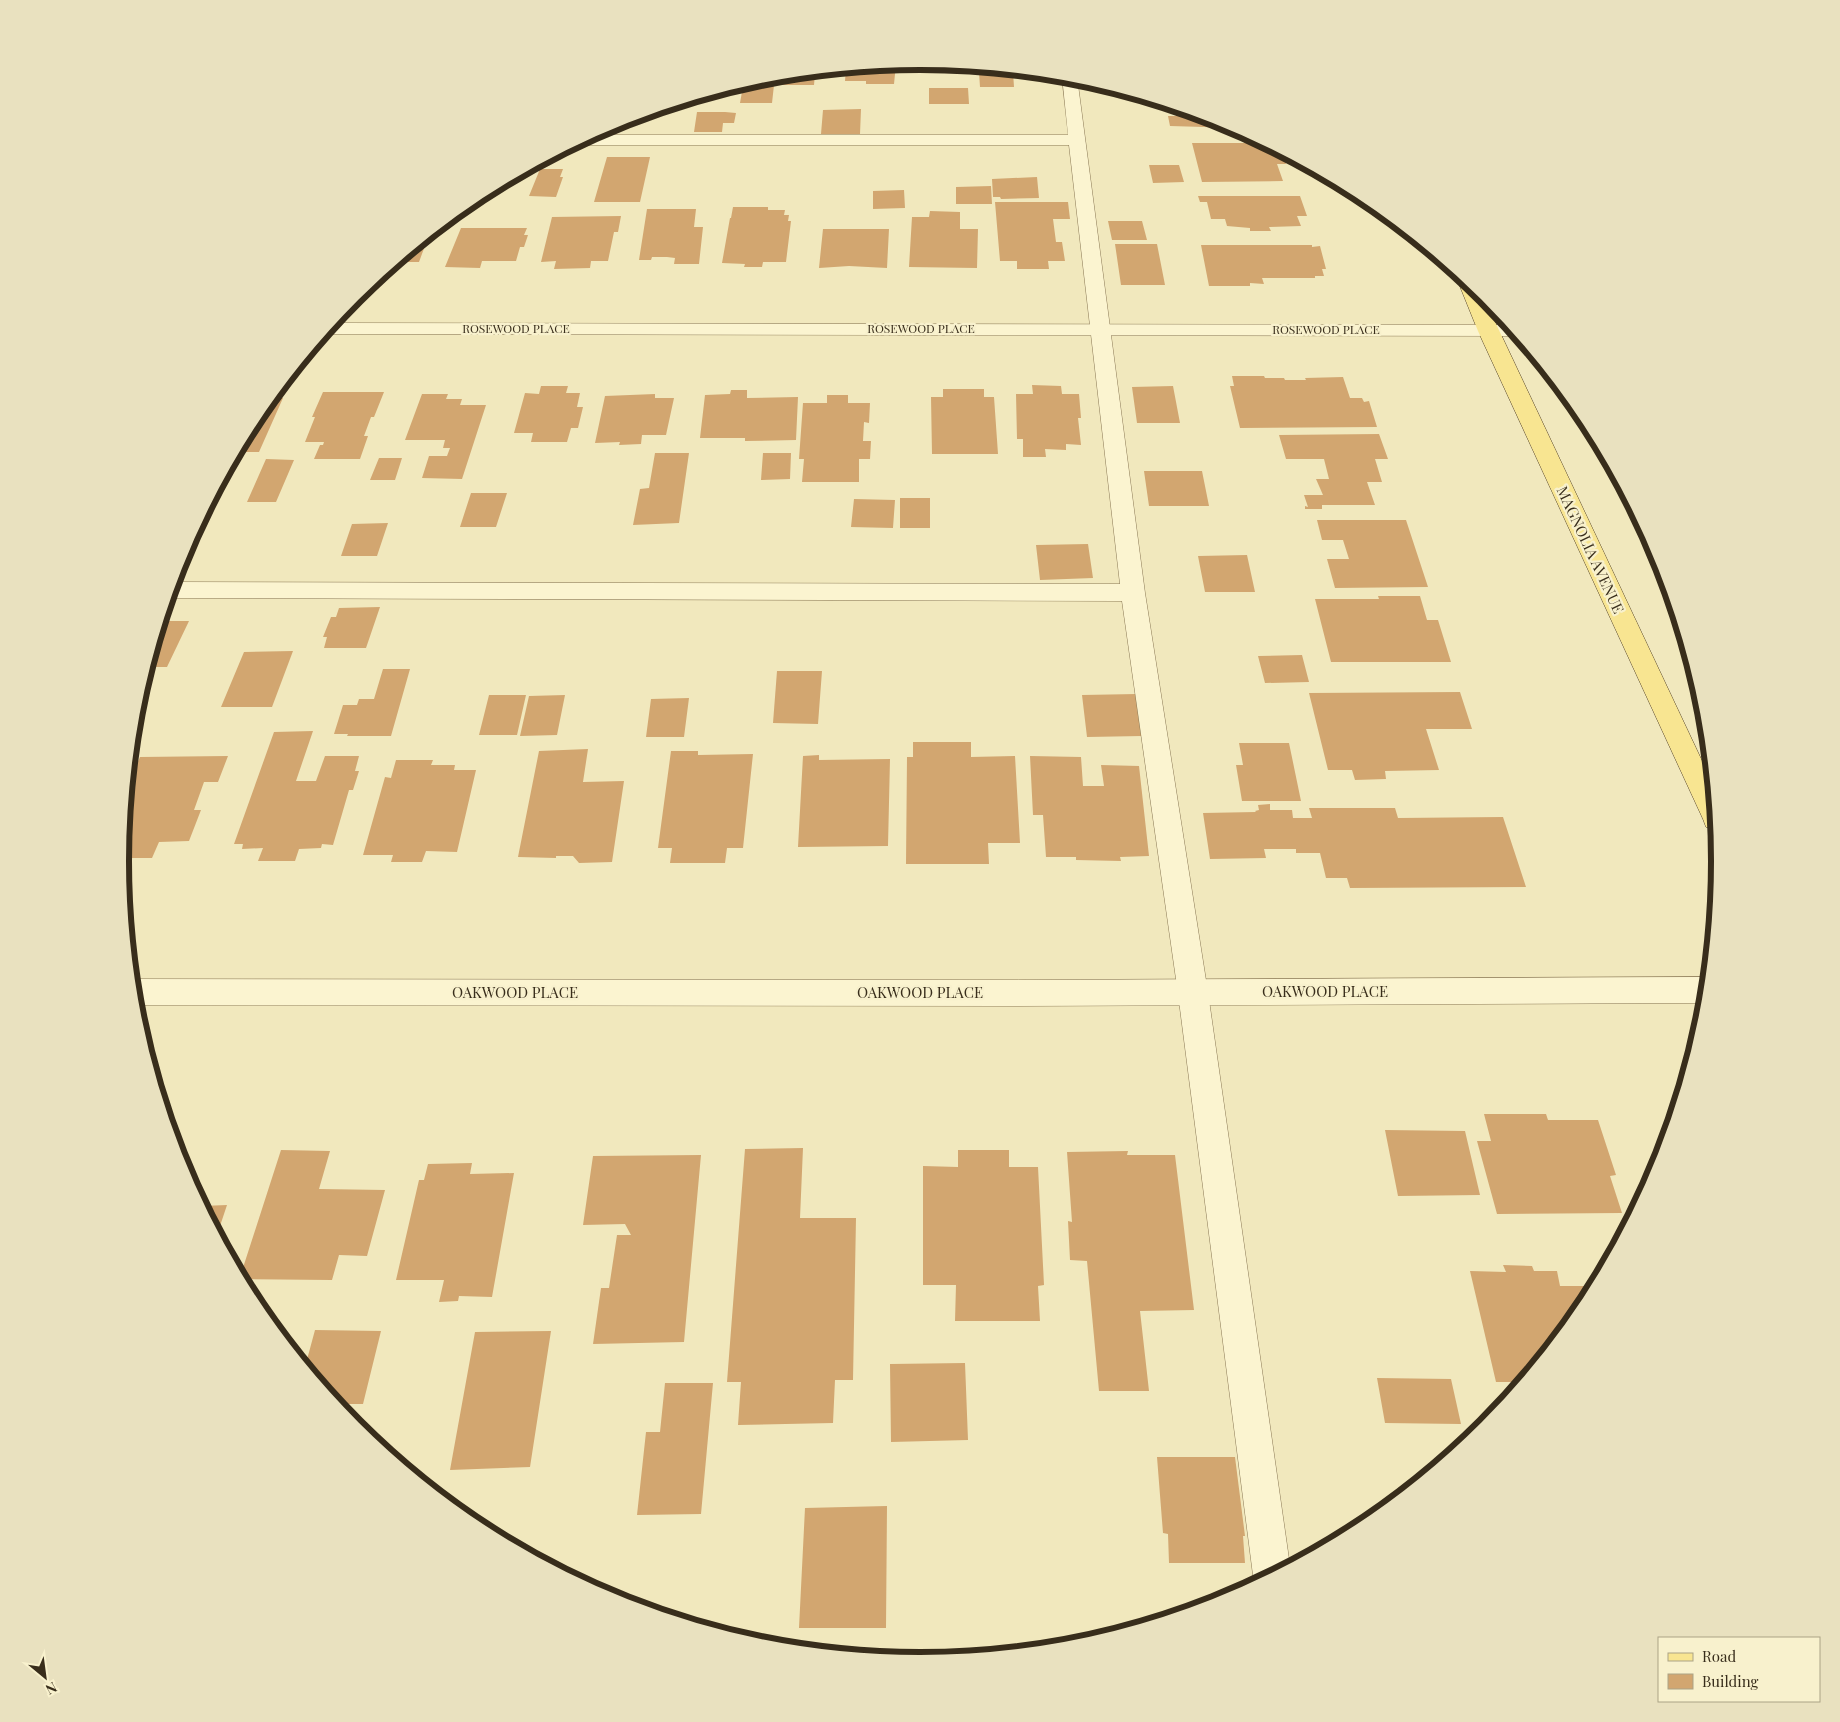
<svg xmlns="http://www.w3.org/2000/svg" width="1840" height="1722" viewBox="0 0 1840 1722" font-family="'Playfair Display',serif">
<rect width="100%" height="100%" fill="#f1e8bd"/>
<path fill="#d2a670" d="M923 62 966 66 967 71H933L932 66H923Z
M896 64 894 84H866V81H845L846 69Z
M818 71V73L815 74 814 85H774L772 103H740L743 86H769L770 76Z
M979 72H1013L1014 87H980Z
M929 88H968L969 104H929Z
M1174 106 1226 122 1238 128 1170 126 1168 116H1176Z
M861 109 860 134H821L823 110Z
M697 112H725L736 113 734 123H723L722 132H694Z
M1192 143H1264L1265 147H1273L1282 152 1286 164H1277L1283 181 1202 182Z
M607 157H650L640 202H594Z
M1149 165H1179L1184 182 1153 183Z
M540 169H563L560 177H563L556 197 529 196Z
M1037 177 1039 198 1001 199 1000 197H993L992 179Z
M991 186 992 204H956V187Z
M904 190 905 208 873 209V191Z
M1198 196H1300L1307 216H1297L1301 226 1269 227 1271 231H1250V228L1227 226 1225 219H1211L1207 202H1200Z
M995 202H1068L1070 219H1053L1056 242H1062L1065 261H1048L1049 269H1017V261H1000Z
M733 207H768V210H785L784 215H789L788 221H791L786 262H763L762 267H744L745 264 722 263 730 218H731Z
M647 209H696L694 227H703L699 264H674L675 258 667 257H652L651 260H639Z
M930 211 960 212V229H978L977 268 909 267 912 217H929Z
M621 216 618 232H614L608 261H591L590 268 554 269 556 261 541 262 552 217Z
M1108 221H1142L1147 240H1112Z
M461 228H527L524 235H528L524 247H520L516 261H482L480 268 445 267Z
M823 229H889L887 268 849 266 819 268Z
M421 241 420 243H426L419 262H395Z
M1115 244H1157L1165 285H1121Z
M1201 245H1312V247L1320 246 1326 269H1322L1324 276H1315V278H1262L1264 284 1250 283V286H1209Z
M1232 376H1264L1265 378H1284L1285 380H1306L1305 378 1343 377 1350 398H1362L1364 402 1369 401 1377 427 1240 428 1230 386H1234Z
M1032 385 1061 386 1062 394H1079L1081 418H1078L1081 445 1066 444V450L1045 449 1046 457H1023V439H1017L1016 394H1033Z
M541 386H568L566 393H580L577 407H583L578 428H571L567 442H531L533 433H514L525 393 539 394Z
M1173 386 1180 423H1137L1132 387Z
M943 389H984V397H994L998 454H932L931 397H943Z
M731 390H747V398L798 397 796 440 745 441V438H700L705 395 730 394Z
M323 392H384L374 417H371L364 436H368L360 459H314L320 445H323L324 442H305L315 417H312Z
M422 394H448L446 399H462L460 405H486L462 479 422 478 429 456H447L450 448H443L445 440H405Z
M655 394V398H674L666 435H642L641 444 619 445 620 442 595 443 605 396Z
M827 395H848V403H870L869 423 864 422 863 441H871L870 459H859V482H802L804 459H799L803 403H827Z
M270 398H283L259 452H236L255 416Z
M1379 434 1388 459H1375L1382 482H1367L1375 505H1322V509H1305V506L1308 507 1304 495H1323L1316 479H1329L1324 459H1286L1279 435Z
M655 453H689L679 523 633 525 640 489 649 488Z
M763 453H791L790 479 761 480Z
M379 458H402L395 480H370Z
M266 459 294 460 276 502H247Z
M1144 471H1202L1209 506H1149Z
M471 493H507L496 527H460Z
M900 498H930V528H900Z
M854 499 895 500 893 528 851 527Z
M1317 520H1406L1428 587 1335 588 1327 559H1349L1343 540H1322Z
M388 523 377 556H341L352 524Z
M1088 544 1093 578 1040 580 1036 545Z
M1247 555 1255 592H1205L1198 556Z
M1378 596H1420L1427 620H1438L1451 662H1331L1315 599H1379Z
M380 607 366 648H324L327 637H323L331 617H336L339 608Z
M161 621H189L167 667H147Z
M293 651 272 707H221L244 652Z
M1302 655 1309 682 1265 683 1258 656Z
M383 669H410L391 736H347L348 734H334L343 705H357L359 699H374Z
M777 671H822L818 724 773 723Z
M1460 692 1472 729H1426L1439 770 1385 771 1386 779 1355 780 1352 770H1328L1309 693Z
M1137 694 1142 736 1087 737 1082 695Z
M489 695H526L517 735H479Z
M565 695 557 735 520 736 529 696Z
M689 698 684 737H646L651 699Z
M313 731 296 781H316L325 756H359L355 771H359L353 790H349L333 845 322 844 321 848 299 849 295 861H258L263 848 242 849 243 844H234L274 732Z
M913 742H971V757L1015 756 1020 843H988L989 864H906L907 757H913Z
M1239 743H1289L1301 801H1242L1236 765H1243Z
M588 749 583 782 624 781 612 862 579 863 573 856H556V858L518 857 539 751Z
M671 751H698V755L753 754 743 848H727L725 863H670L672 848H658Z
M819 755V760L890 759 888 846 798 847 803 756Z
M228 756 218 782H204L194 810H201L189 841 159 842 152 858H124L132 841H122L128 784 140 757Z
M1030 756 1081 757 1083 786H1104L1101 765 1139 766 1149 856 1120 857 1121 861 1076 860V857H1046L1043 815H1033Z
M396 760H433L431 765H455L454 770H476L457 852 426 851 422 862H391L393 855H363L385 777 391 778Z
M1270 804V810H1292L1293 818H1312L1309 808H1395L1398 818 1503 817 1526 887 1350 888 1347 878H1326L1320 853H1296V849H1264L1266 858 1210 859 1203 813 1256 812 1255 811 1259 810 1258 805Z
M1484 1114H1546L1548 1120H1598L1616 1175 1610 1176 1622 1213 1497 1214 1477 1141H1491Z
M1385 1130 1465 1131 1480 1195 1398 1196Z
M803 1148 800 1218H856L853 1380H835L833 1423 738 1425 741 1382H727L745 1149Z
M281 1150 330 1151 319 1189 385 1190 367 1256 339 1255 332 1280 241 1279 240 1277Z
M958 1150H1009V1167H1038L1044 1285 1038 1286 1040 1321H955L956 1285H923V1166L958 1167Z
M1128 1151 1127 1155H1175L1194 1310 1140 1311 1149 1391H1099L1087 1261 1070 1260 1068 1221 1072 1222 1067 1152Z
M701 1155 684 1342 593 1344 601 1288H609L617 1235H631L625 1224 583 1225 593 1156Z
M472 1163 470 1174 514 1173 492 1297 459 1296 458 1301 439 1302 444 1280H396L419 1180H424L428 1164Z
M227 1205 217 1235 202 1206Z
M1503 1265 1532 1266 1534 1271H1557L1560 1286H1595L1585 1306 1522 1382H1496L1470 1271 1506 1272Z
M315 1330 381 1331 363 1404H336L305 1367Z
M551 1331 530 1467 450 1470 475 1332Z
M965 1363 968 1440 891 1442 890 1364Z
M1377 1378 1451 1379 1461 1424 1385 1423Z
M665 1383H713L701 1514 637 1515 646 1432H660Z
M1157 1457H1235L1245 1536H1243L1245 1563H1169L1168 1534 1163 1533Z
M887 1506 886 1628H799L805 1508Z"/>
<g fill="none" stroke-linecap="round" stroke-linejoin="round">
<g stroke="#8a7855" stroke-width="1">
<path id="service" d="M1062 75 1077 77 1145 593 1208 993 1290 1566 1257 1584 1253 1575 1178 993 1122 601 168 598 173 582 1120 584 1069 145H581L575 143 590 135H1068Z"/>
</g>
<g stroke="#8a7855" stroke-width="1">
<path id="minor" d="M332 323 1510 325 1519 336 323 334Z
M1708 977 1706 1003 1018 1006 134 1005 132 979 1018 980Z"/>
</g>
<g stroke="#57452a" stroke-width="1">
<path id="primary" d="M1460 275 1481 292 1712 782 1717 830 1706 827 1703 819 1478 331 1457 279Z"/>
</g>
<use href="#service" fill="#fbf4d0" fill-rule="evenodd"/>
<use href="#minor" fill="#fbf4d0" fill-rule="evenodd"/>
<use href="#primary" fill="#f8e591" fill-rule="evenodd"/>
</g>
<g text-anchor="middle" stroke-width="4.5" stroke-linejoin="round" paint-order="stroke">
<g font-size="12" fill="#382d1b" stroke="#f8f1cd">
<text x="516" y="333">ROSEWOOD PLACE</text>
<text x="921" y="333">ROSEWOOD PLACE</text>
<text x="1326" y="334">ROSEWOOD PLACE</text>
</g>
<g font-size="15" fill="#382d1b" stroke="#f8f1cd">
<text transform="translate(1590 550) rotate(65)" y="5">MAGNOLIA AVENUE</text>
<text x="1325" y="997">OAKWOOD PLACE</text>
<text x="515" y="998">OAKWOOD PLACE</text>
<text x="920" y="998">OAKWOOD PLACE</text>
</g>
</g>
<path d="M0 0H1840V1722H0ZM129 861a791 791 0 1 1 1582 0a791 791 0 1 1-1582 0Z" fill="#e9e1bf" fill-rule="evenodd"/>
<path fill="none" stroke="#382d1b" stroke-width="6" d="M129 861a791 791 0 1 1 1582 0a791 791 0 1 1-1582 0Z"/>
<rect x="1658" y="1637" width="162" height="65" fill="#f8f1cd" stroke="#aba386"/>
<rect x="1668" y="1653" width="25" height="8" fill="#f8e591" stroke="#aba386"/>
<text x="1702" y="1662" font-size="15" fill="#382d1b">Road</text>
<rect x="1668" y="1674" width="25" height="15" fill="#d2a670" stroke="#aba386"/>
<text x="1702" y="1687" font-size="15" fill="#382d1b">Building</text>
<g transform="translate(45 1677) rotate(151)" stroke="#f8f1cd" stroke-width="4" paint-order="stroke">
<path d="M0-4L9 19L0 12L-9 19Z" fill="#382d1b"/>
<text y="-8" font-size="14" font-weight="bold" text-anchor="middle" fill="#382d1b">N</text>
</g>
</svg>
